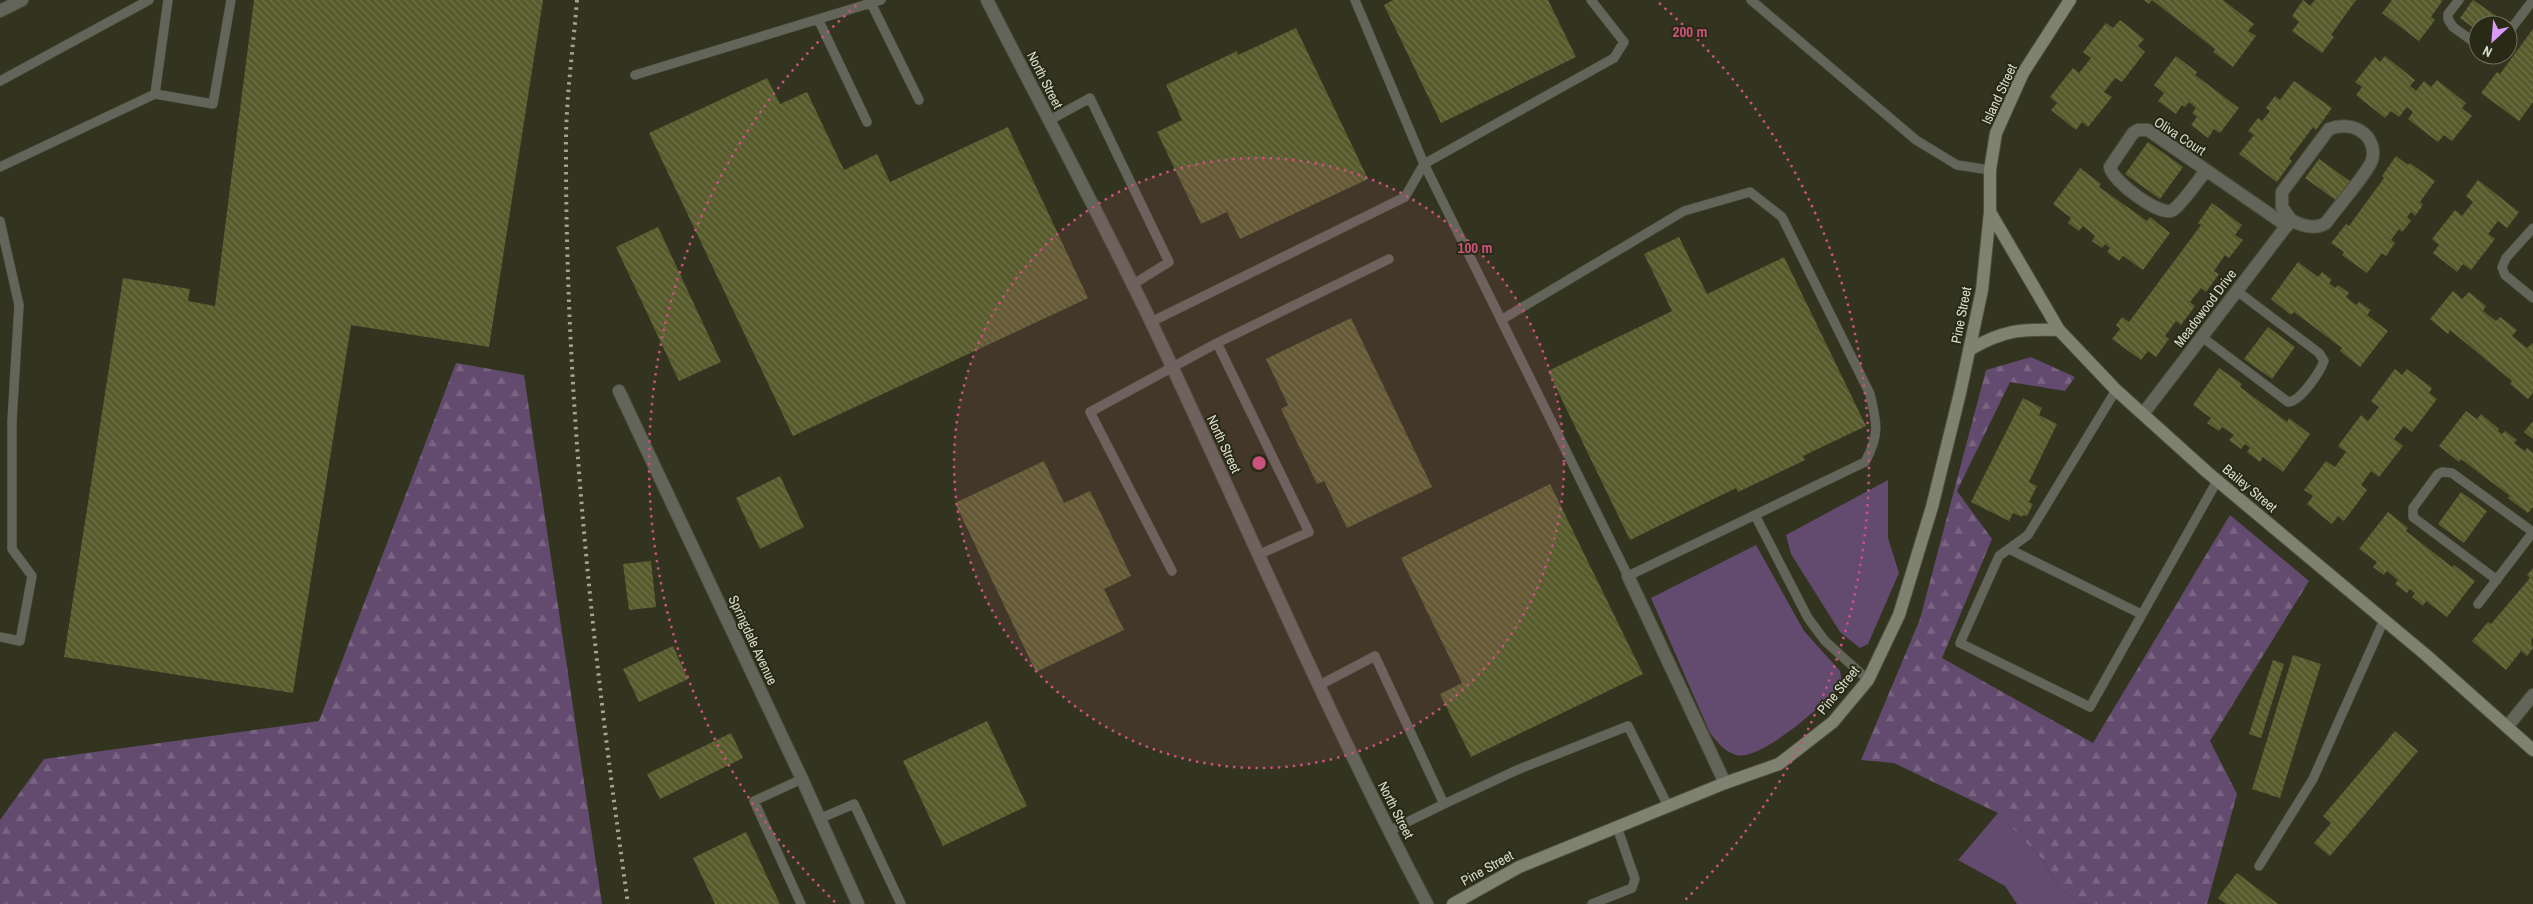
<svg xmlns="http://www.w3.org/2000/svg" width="2533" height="904" viewBox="0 0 2533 904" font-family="'Archivo Narrow',sans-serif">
<defs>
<pattern id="forest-firs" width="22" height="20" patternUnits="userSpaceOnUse" patternTransform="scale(1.25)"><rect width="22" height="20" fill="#634b6f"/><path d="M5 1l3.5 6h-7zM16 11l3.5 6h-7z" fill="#796482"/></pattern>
<pattern id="building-back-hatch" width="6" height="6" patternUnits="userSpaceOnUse" patternTransform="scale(1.25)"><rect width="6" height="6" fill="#575b2c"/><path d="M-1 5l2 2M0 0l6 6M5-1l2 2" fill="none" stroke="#6f724a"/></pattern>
</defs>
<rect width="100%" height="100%" fill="#32341f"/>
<path fill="#634b6f" d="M1888 480V538L1899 573 1868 644 1860 648 1840 632 1791 554 1786 535Z
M1756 545 1804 631 1840 671 1842 683C1828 702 1760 762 1736 755 1724 751 1717 742 1710 733L1651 598Z
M1998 813 2042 859 2059 887 2081 904H2017L2005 886 1958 860Z"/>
<path fill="url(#forest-firs)" d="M2031 357 2075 377 2065 391 2010 382 1957 491 1992 539 1942 658 2093 743 2230 515 2309 581 2210 741 2237 794 2207 904H2081L2059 887 2042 859 1998 813 1894 763 1861 760 1920 619 1986 370Z
M456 363 524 375 602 904H0V820L44 759 319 721Z"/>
<path fill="url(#building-back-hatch)" d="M254 0H543L489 347 351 325 293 693 64 657 123 278 190 289 188 301 215 306Z
M1393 0H1548L1576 57 1441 123 1384 5Z
M2144 0H2223L2254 24 2248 31 2256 36 2233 67 2213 52 2215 49 2152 0 2149 4Z
M2303 0 2310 6 2315 0H2356L2331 35 2334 37 2322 53 2292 31 2299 22 2292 16Z
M2392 0H2443L2431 17 2435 20 2419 41 2382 13Z
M2473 0 2505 22 2503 25H2478V31L2460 18Z
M2120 20 2144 39 2138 46 2145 52 2122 82 2115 78 2104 92 2112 97 2088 127 2082 122 2076 130 2051 110 2057 103 2050 97 2073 68 2079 73 2091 58 2083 52 2106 23 2113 28Z
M1296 28 1368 179 1240 239 1227 212 1201 224 1157 132 1182 120 1166 85 1237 51 1238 55Z
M2533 29V102L2519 121 2481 93 2497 72 2500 74Z
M2176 56 2197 72 2195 75 2239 108 2220 133 2214 129 2208 138 2191 125 2197 117 2192 113 2196 108 2189 102 2185 107 2182 105 2176 114 2158 101 2164 93 2154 85Z
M2385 56 2415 80 2410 86 2416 91 2424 81 2431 87 2437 80 2466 103 2462 108 2472 116 2452 141 2444 135 2438 142 2408 119 2413 112 2407 107 2399 117 2391 111 2385 118 2356 95 2362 87 2355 82 2375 57 2380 62Z
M767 78 780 104 807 92 844 170 877 154 890 182 1008 127 1088 298 793 436 649 133Z
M2294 81 2332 108 2316 130 2313 127 2289 159 2292 161 2277 182 2239 154 2254 135 2248 131 2258 118 2262 121 2270 111 2266 108 2275 96 2280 100Z
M2148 142 2183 167 2160 199 2125 174Z
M2396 156 2408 165 2410 163 2435 181 2420 202 2423 205 2415 216 2411 212 2407 217 2411 221 2402 232 2399 229 2391 240 2395 243 2386 256 2382 253 2367 273 2342 255 2344 252 2331 243 2346 224 2349 226 2384 178 2382 176Z
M2319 159 2351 182 2337 201 2305 178Z
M2080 168 2101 184 2099 187 2147 221 2150 217 2170 233 2143 270 2123 256 2119 261 2107 252 2110 248 2105 244 2102 248 2092 241 2095 236 2083 226 2079 231 2068 223 2071 218 2053 204Z
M2478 180 2519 212 2507 228 2498 221 2488 234 2495 239 2471 270 2463 264 2457 272 2433 253 2439 245 2432 239 2455 210 2462 216 2473 202 2466 196Z
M2212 203 2242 225 2235 235 2243 240 2229 258 2225 255 2214 271 2219 274 2206 292 2201 288 2190 302 2195 306 2181 325 2176 321 2165 336 2169 339 2156 357 2148 351 2141 360 2112 339 2120 329 2116 325 2122 317 2129 322 2201 225 2198 223Z
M658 227 721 362 679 381 616 247Z
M1679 237 1707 294 1784 257 1866 426 1803 456 1805 460 1738 492 1736 488 1630 540 1548 371 1672 311 1644 254Z
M2298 262 2318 277 2322 272 2332 280 2329 283 2335 288 2338 285 2349 293 2346 297 2356 305 2359 302 2371 310 2367 315 2388 331 2360 367 2340 351 2342 348 2294 312 2291 315 2271 299Z
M2453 291 2462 299 2469 292 2486 306 2483 311 2496 321 2500 317 2517 330 2512 336 2527 348 2533 343V393L2528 399 2510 384 2512 381 2450 330 2448 334 2430 319Z
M1351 318 1432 487 1347 528 1324 481 1317 484 1281 409 1288 405 1266 359Z
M2268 327 2295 347 2272 379 2244 359Z
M2219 368 2242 384 2240 387 2287 422 2289 418 2310 434 2283 472 2263 457 2260 462 2247 452 2250 448 2245 444 2241 449 2229 440 2234 435 2222 427 2219 431 2207 423 2211 418 2193 405Z
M2395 369 2402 375 2407 369 2432 388 2429 393 2437 399 2412 432 2404 426 2394 439 2403 446 2379 477 2371 471 2361 485 2367 490 2344 521 2338 516 2332 524 2307 504 2313 496 2304 490 2326 461 2335 467 2346 452 2338 446 2361 415 2368 421 2379 407 2371 401Z
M2023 398 2042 408 2039 415 2057 424 2029 482 2037 486 2029 502 2033 504 2027 516 2023 515 2022 517 2013 513 2009 521 1971 502Z
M2466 411 2477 419 2481 414 2499 429 2498 431 2502 434 2505 431 2517 440 2514 443 2525 451 2527 448 2533 453V507L2528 513 2508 498 2510 496 2461 459 2459 462 2439 446Z
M2533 421V439L2524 432Z
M1044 461 1064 503 1090 491 1131 576 1104 589 1124 630 1036 672 955 503Z
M780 476 804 527 760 549 736 498Z
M1550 484 1643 674 1471 757 1440 694 1462 683 1401 558Z
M2461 492 2487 511 2464 543 2438 524Z
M2388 512 2408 528 2406 531 2452 567 2454 565 2475 581 2447 617 2426 601 2423 606 2412 597 2415 593 2410 589 2407 593 2395 584 2398 580 2387 571 2384 575 2373 567 2377 562 2359 549Z
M651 561 656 607 629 610 623 564Z
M2533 568V638L2531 640 2533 648 2527 656 2521 651 2506 670 2472 641 2488 622 2491 624 2530 578 2527 575Z
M673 646 688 679 639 702 623 669Z
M2293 655 2321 664 2280 798 2252 789Z
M2273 660 2284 664 2261 738 2249 734Z
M987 721 1027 806 943 846 903 761Z
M2395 731 2418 751 2330 856 2314 843 2331 823 2323 816Z
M731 733 743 758 660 799 647 774Z
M746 832 780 904H715L693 858Z
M2237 873 2278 904H2226L2218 898Z"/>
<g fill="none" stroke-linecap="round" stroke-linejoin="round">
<g stroke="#4d4f3b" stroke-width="10">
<path id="lane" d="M1355 0 1424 164 1628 576 1865 462C1880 435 1877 423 1870 394L1782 217 1750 192 1684 211 1501 320
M1751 0 1916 140 1957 165 1990 170
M2459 0 2448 14V19L2453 27 2478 45
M871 3 919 100
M819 21 867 122
M2508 33 2533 0
M635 75 881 0
M0 81 149 0
M155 94 213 104 231 0
M1048 121 1090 98 1169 262 1132 285
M0 167 155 94 168 0
M0 221 19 305 12 421V549L32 576 20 641 0 637
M2533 228 2506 258 2502 267 2505 275 2533 298
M1151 322 1405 197 1424 164 1614 58 1624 42 1591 0
M2202 337 2288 402C2300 402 2320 372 2324 361L2319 353 2237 291
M1217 343 1389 259
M2116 390 2028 535 1999 556 1960 643 2090 707 2217 481
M1756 517 1808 618 1825 641 1868 680
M2009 549 2141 614
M1172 571 1090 412 1217 343 1309 532 1258 555
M2478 604 2533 532 2452 473 2442 472 2438 474 2413 508V517L2497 580
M1318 686 1375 656 1444 804 1389 831
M1444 804 1517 770 1628 726 1668 806
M819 819 854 804 901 904
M2259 866 2313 779 2384 620
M801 904 754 801 802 779
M1592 904 1632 888 1635 879 1617 827"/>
</g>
<g stroke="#4d4f3b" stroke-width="14">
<path id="street" d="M987 0C1042 108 1100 215 1152 324 1244 518 1327 715 1427 904
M0 11 22 0
M2206 171C2197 181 2184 202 2173 210 2161 218 2111 180 2110 167L2133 133 2138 130H2148L2287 226
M619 391 802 779 858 904
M2143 414 2291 220C2302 226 2315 230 2326 223 2335 210 2369 171 2372 160 2375 150 2371 138 2362 132 2353 125 2340 125 2329 129L2282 192V207L2291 220
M1628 576 1725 783
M2507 727 2533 695"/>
</g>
<g stroke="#4d4f3b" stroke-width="14">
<path id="secondary" d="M1990 212 2059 330 2116 390 2207 472 2426 655 2533 750
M1969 350C2003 330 2020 329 2059 330
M1453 904 1519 867 1725 783 1779 764 1833 722 1868 680 1899 615 1932 507 1960 393 1982 290 1990 212V170L1996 133 2023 73 2070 0"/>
</g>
<use href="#lane" stroke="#63655a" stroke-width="9"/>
<use href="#street" stroke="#63655a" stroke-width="12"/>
<use href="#secondary" stroke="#7f8171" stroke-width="12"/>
<path stroke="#a4a596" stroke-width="4" stroke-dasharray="2.5 5" stroke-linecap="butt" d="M577 0C573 51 565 103 566 155 566 405 593 656 628 904"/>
</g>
<circle cx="1259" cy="463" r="305" fill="#c9527e" fill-opacity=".12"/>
<g fill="none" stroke="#c9527e" stroke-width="2.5" stroke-dasharray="2.5 5">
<circle cx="1259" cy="463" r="305"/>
<path d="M835 902A610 610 0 0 1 859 3M1659 3A610 610 0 0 1 1683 902"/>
</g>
<g text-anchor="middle" stroke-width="4" stroke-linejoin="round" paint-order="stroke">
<g font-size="14" fill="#dadbcf" stroke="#282a15">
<text transform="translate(1045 80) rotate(63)" y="5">North Street</text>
<text transform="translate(1999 94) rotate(-65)" y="5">Island Street</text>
<text transform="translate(2180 136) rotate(33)" y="5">Oliva Court</text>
<text transform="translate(2205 308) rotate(-53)" y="5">Meadowood Drive</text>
<text transform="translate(1961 315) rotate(-79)" y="5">Pine Street</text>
<text transform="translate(1224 444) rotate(65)" y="5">North Street</text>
<text transform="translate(2250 488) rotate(40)" y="5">Bailey Street</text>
<text transform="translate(753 640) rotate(65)" y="5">Springdale Avenue</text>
<text transform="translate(1838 690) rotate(-51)" y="5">Pine Street</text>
<text transform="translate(1396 810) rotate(63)" y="5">North Street</text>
<text transform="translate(1487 868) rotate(-29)" y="5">Pine Street</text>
</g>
</g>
<circle cx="1259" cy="463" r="8" fill="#c9527e" stroke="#282a15" stroke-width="2.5"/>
<g font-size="15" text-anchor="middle" font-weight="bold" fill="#c9527e" stroke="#282a15" stroke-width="4" stroke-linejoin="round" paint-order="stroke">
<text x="1690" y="37">200 m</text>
<text x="1475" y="253">100 m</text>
</g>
<g transform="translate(2493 40) rotate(206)"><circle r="24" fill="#282a15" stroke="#6f715f"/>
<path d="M0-4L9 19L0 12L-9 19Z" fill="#d99af7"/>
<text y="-8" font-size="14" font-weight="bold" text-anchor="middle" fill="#dadbcf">N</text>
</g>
</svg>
